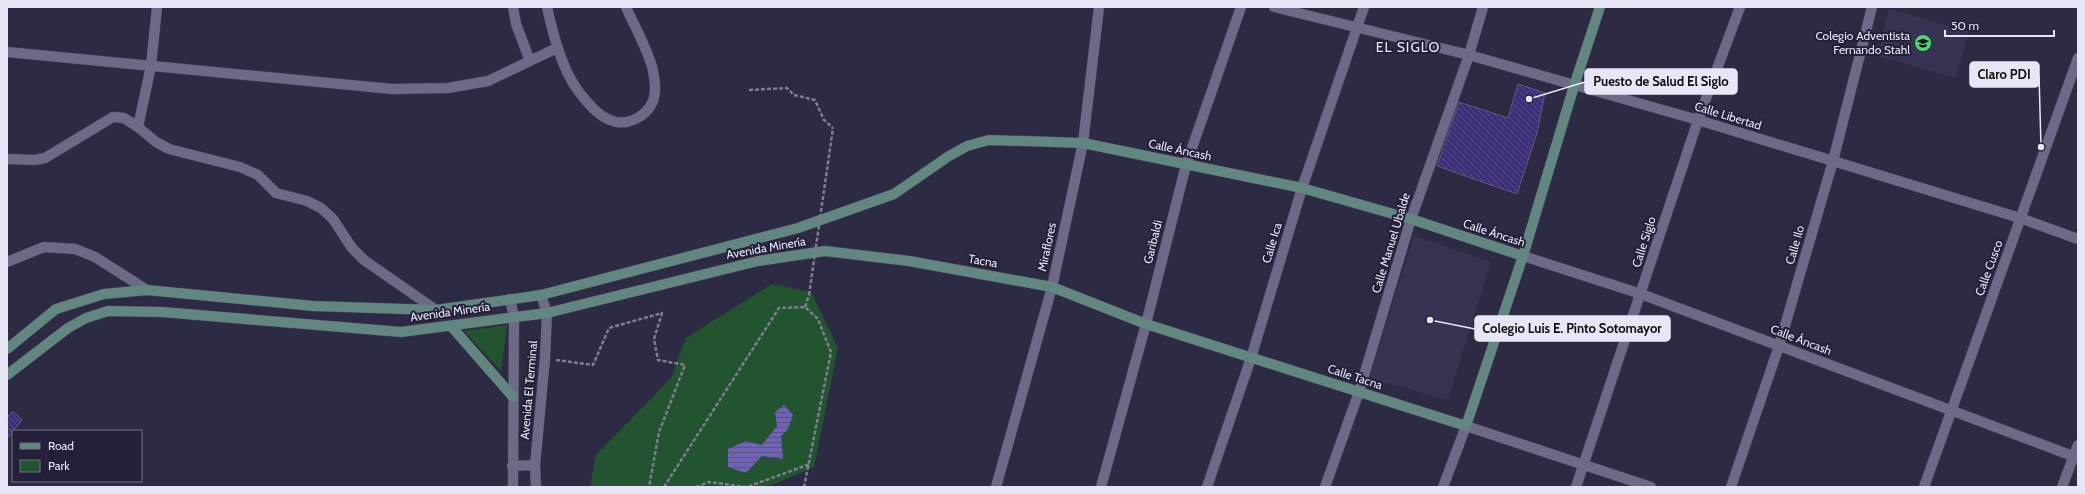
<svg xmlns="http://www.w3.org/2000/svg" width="2085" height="494" viewBox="0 0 2085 494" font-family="Cabin,sans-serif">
<defs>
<pattern id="water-rules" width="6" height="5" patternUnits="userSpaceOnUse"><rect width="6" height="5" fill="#7063b5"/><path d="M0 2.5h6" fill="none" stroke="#5a5480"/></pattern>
<pattern id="building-back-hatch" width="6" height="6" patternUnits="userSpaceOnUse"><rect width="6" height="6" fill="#3e2d79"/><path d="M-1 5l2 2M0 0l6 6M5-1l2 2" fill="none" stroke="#5a4b8d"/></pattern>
</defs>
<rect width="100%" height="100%" fill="#2d2a44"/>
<path fill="#373352" d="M1889 9 1969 31 1956 78 1878 56Z
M1414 236 1491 262 1448 400 1369 378Z"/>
<path fill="#22552f" d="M772 284 811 292 838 348 814 467 767 487H590L596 455 671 378 686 338Z
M507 325 501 371 464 331Z"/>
<path fill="url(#water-rules)" d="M784 405 793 415 788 429 781 436 783 459 762 456 746 473 728 467V449L746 441 762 445 777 426 775 412Z"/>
<path fill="url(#building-back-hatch)" stroke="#5f5c79" d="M1518 84 1545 93 1537 133 1517 194 1437 166 1459 102 1508 118Z
M13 411 22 420 7 439V417Z"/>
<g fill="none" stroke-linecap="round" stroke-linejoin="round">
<g stroke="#48455b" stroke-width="11">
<path id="minor" d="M157 7 151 66 138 127 156 142 169 149 240 167 258 175 276 193 307 201 321 208 333 219 352 248 364 260 436 310
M513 7 516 24 530 61
M547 7C553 34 562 70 579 92 587 102 597 115 610 120 625 127 646 118 653 101 656 93 655 80 653 71 651 56 633 23 626 7
M1274 7 1469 55 1698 120 2020 218 2078 239
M7 52 392 89 448 88 488 81 557 48
M7 159 35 160 45 158 113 117 124 118 138 127
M1523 256 1641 294 2078 458
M7 262 44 247 75 249 95 257 147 290
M996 487 1052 287 1083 143 1099 7
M1101 487 1146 324 1186 165 1241 7
M1207 487 1251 358 1302 188 1364 7
M1325 487 1359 392 1411 219 1469 55 1483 7
M1443 487 1466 426 1651 487
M1576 487 1698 120 1740 7
M1731 487 1779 346 1833 161 1872 7
M1924 487 2078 58
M2062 487 2078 445"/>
</g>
<g stroke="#48455b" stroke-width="11">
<path id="tertiary" d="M510 299 514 317 513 487
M512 466 535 465
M536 487 535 465 545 358 547 313 541 295"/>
</g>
<g stroke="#48455b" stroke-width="11">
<path id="secondary" d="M451 326 513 397
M7 349 56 309 104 294 147 290 313 306 436 310 541 295 798 228 894 194 949 156 967 146 989 140 1083 143 1302 188 1411 219 1523 256
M7 375 68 328 86 318 108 311 162 312 401 332 547 313 758 261 825 251 909 261 1052 287 1146 324 1466 426 1523 256 1574 86 1600 7"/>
</g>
<path stroke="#7f7d93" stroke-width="2.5" stroke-dasharray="4 2" stroke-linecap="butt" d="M749 90 787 88 794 95 815 100 824 120 833 128
M805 307 809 295
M556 360 593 365 609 328 662 313 654 339 658 360 685 365 659 432 649 487
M664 487 779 308 805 307 818 319 831 352 804 487
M696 487 709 482 747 487 810 464"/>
<use href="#minor" stroke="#6c6a87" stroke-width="10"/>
<use href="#tertiary" stroke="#6c6a87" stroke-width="10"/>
<use href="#secondary" stroke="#628780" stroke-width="10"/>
<path stroke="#7f7d93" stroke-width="2.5" stroke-dasharray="4 2" stroke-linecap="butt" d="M809 295 833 128"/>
</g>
<defs>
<g id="school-disc" transform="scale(0.9)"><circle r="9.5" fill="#4dd676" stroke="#242039"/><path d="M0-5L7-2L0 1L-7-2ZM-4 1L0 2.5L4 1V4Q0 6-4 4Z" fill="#111"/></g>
</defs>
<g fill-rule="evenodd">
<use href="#school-disc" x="1923" y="43"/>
</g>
<g text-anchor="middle" stroke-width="4" stroke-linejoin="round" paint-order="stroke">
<g font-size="12" fill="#e7e6f7" stroke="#242039" text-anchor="end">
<text x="1910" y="40">Colegio Adventista<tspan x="1910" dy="14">Fernando Stahl</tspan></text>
</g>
<g font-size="12" fill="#e7e6f7" stroke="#242039">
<text transform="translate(1728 116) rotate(17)" y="4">Calle Libertad</text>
<text transform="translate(1180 150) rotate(12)" y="4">Calle Áncash</text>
<text transform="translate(1494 233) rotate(18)" y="4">Calle Áncash</text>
<text transform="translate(1153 242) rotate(-76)" y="4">Garibaldi</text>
<text transform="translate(1644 242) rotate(-72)" y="4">Calle Siglo</text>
<text transform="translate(1272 243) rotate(-73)" y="4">Calle Ica</text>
<text transform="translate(1391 243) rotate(-73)" y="4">Calle Manuel Ubalde</text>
<text transform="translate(1795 245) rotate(-74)" y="4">Calle Ilo</text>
<text transform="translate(1047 247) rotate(-78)" y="4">Miraflores</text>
<text transform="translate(766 248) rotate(-10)" y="4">Avenida Minería</text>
<text transform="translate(983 261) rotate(10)" y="4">Tacna</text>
<text transform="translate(1989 268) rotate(-70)" y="4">Calle Cusco</text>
<text transform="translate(450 312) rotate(-8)" y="4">Avenida Minería</text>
<text transform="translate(1801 340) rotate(21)" y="4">Calle Áncash</text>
<text transform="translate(1355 377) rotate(18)" y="4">Calle Tacna</text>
<text transform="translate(529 390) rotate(-85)" y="4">Avenida El Terminal</text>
</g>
<g font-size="14" letter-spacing="1" fill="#e7e6f7" stroke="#242039">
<text x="1408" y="52">EL SIGLO</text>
</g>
</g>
<path fill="none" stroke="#e7e6f7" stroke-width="1.5" d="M2041 147L2039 75M1529 99L1585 82M1430 320L1475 329"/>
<g fill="#e7e6f7" stroke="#242039" stroke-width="1.5">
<circle cx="2041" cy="147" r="4"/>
<circle cx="1529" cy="99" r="4"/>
<circle cx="1430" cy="320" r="4"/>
</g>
<g fill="#e7e6f7" stroke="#e7e6f7" stroke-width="1.5">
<rect x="1970" y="62" width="69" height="25" rx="4"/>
<rect x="1585" y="69" width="152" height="25" rx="4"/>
<rect x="1475" y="316" width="195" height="25" rx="4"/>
</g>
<g font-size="13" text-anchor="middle" font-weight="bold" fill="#111">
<text x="2004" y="79">Claro PDI</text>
<text x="1661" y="86">Puesto de Salud El Siglo</text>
<text x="1572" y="333">Colegio Luis E. Pinto Sotomayor</text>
</g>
<rect width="2085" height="494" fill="none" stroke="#e7e6f7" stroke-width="16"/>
<rect x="12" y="430" width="130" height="52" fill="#242039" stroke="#726f85"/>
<rect x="20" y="443" width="20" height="6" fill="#628780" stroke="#726f85"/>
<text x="48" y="450" font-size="12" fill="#e7e6f7">Road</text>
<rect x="20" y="460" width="20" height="12" fill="#22552f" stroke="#726f85"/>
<text x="48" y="470" font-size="12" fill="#e7e6f7">Park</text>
<path d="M1945 30v6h109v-6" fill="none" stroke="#e7e6f7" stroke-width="2"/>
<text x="1951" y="30" font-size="12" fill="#e7e6f7" stroke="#242039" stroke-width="3" paint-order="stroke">50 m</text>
</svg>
